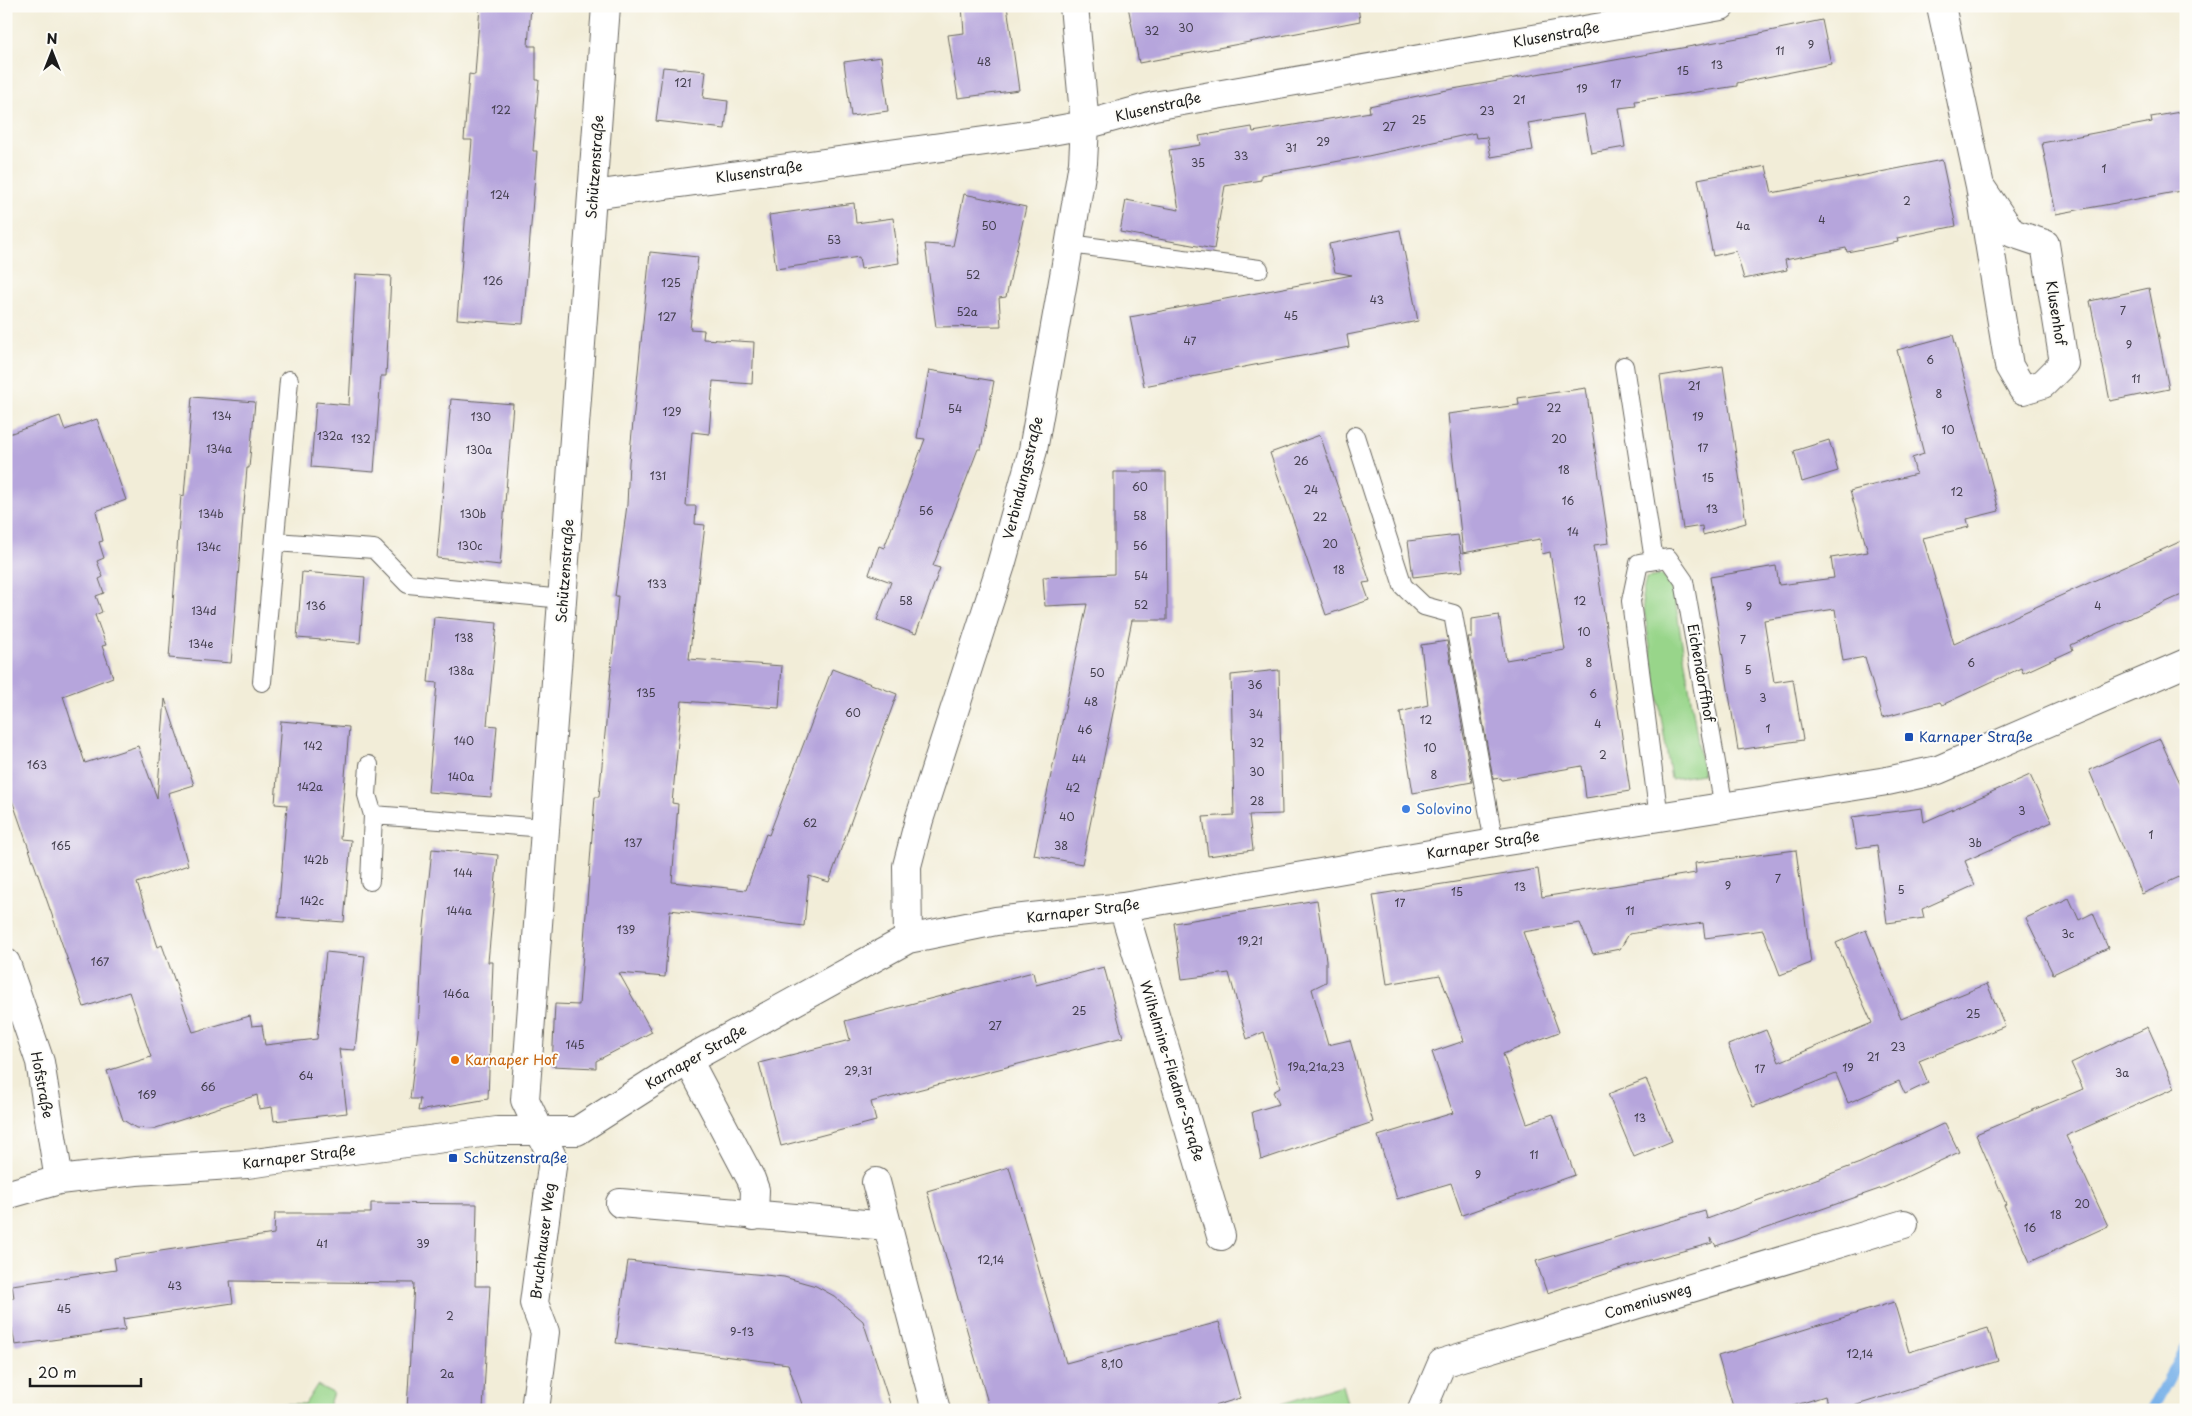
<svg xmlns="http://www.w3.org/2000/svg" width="2192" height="1416" viewBox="0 0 2192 1416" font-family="'Playpen Sans',sans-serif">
<rect width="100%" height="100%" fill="#fdfcf7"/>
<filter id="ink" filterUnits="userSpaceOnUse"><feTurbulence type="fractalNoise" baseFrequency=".02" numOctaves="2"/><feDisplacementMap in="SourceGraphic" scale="10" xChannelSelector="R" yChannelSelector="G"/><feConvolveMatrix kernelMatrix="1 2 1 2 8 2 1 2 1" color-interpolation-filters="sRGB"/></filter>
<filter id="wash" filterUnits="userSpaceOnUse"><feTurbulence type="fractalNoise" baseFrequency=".0096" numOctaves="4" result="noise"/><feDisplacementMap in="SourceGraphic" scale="20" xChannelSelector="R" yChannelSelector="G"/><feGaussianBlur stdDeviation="1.12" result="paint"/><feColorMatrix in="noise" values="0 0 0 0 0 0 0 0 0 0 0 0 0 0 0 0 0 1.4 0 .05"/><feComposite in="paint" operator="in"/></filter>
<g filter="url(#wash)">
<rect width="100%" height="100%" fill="#f2edd8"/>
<path fill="#98d58a" stroke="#5a7853" d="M1663 575 1674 593 1703 774 1671 779 1642 597 1646 578Z
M317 1385 333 1393 327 1410H276L281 1404H305Z
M1342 1385 1349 1410H1280L1278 1405Z"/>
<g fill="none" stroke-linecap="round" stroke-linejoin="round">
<path stroke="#7ab2e9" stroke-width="11" d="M2152 1410 2186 1347"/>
</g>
<g id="blocks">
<path fill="#b6a5dc" d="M480 6H531L528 46H536V80H539L533 151H537L523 324 457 319 472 140H464L469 74 475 75Z
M962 6H1007L1019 90 958 98 948 35 964 33Z
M1128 6H1358L1360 21 1139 63Z
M1822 20 1831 64 1737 83V86L1635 101 1636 106 1619 108 1625 147 1591 153 1584 114 1528 123 1533 150 1491 157 1487 137 1476 138 1475 133 1368 156 1261 175V180L1225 186 1214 249 1120 232 1126 200 1179 210 1169 150 1201 145 1199 136 1252 127 1253 132 1370 112 1369 106 1442 91 1760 34V33Z
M881 57 888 111 851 116 844 62Z
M663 67 706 71 703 98 728 101 725 129 656 121Z
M2186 111V190L2056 214 2042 143 2152 122 2151 117Z
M1942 160 1956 226 1897 238 1898 242 1847 252 1846 248 1785 260 1787 270 1744 279 1736 251 1713 256 1698 179 1766 166 1772 193Z
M964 194 1026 207 1006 297 999 298 1001 326 936 327 925 244 953 246Z
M854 203 856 223 893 218 899 263 861 269 859 257 776 269 769 215Z
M1400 230 1418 321 1347 335 1349 347 1144 386 1130 317 1352 275 1335 272 1329 244Z
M650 252 698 257 690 329 704 330 703 339 754 342 752 384 713 381 709 434 692 432 686 506H696L695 524 705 525 689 659 782 666 779 708 682 701 672 803 678 804 672 882 746 890 766 834 769 835 832 669 897 694 829 882 809 876 804 926 670 910 665 977 619 973 652 1032 596 1061V1068L552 1066 555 1004 579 1005 595 797H599L618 596H615L627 505 629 462Z
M356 274 391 276 386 376H381L374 472 311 467 316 402 349 405Z
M2149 288 2169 389 2110 401 2090 301Z
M1953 335 1999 511 1967 519 1969 527 1923 538 1954 644 2186 539V593L2071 645 2073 650 2023 673 2021 668 1942 705 1940 702 1882 718 1865 657 1843 661 1835 609 1764 620 1774 682 1793 679 1803 740 1738 750 1710 577 1776 566 1779 585 1834 578 1831 558 1868 552 1850 491 1916 474 1912 458 1924 454 1897 350Z
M1723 366 1746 523 1703 535 1702 526 1683 529 1660 376Z
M929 370 994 381 981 449H978L933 566 940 568 916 634 877 620 891 582 869 574 879 546 884 548 925 439 917 438Z
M1586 388 1609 543 1594 545 1630 791 1586 798 1582 766 1502 780 1501 778 1493 779 1468 637H1472V619L1499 615 1506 660 1565 650 1550 552 1542 554 1540 539 1463 553 1448 414 1519 405 1518 398Z
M192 397 255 402 249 468H247L231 663 169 658 181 495 184 496Z
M451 399 513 404 500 565 437 558Z
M60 416 65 430 97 419 126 500 96 511 103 541 99 542 104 558 97 561 103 577 99 579 104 593 96 596 102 612 95 615 106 645 102 646 113 677 63 696 85 763 138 746 157 798 165 699 194 785 168 793 188 865 137 883 158 947 162 945 193 1032 250 1016 252 1026 262 1025 265 1045 317 1039 326 952 365 956 355 1050 339 1049 347 1113 274 1121 272 1107 259 1109 257 1095 153 1129 136 1128 123 1120 107 1071 151 1057 129 992 84 1007 6 783V435Z
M1320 435 1370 582 1363 583 1369 600 1326 615 1270 453Z
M1829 440 1838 471 1802 482 1794 451Z
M1114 472H1166L1167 620H1132L1082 864 1034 855 1087 604 1045 606 1043 577 1114 574Z
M1458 535 1463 571 1413 577 1408 541Z
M302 572 365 577 360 643 297 638Z
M434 617 497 623 487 725 497 726 491 797 428 792 437 683 428 682Z
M1447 641 1472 782 1413 793 1400 712 1428 705 1421 645Z
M1279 670 1282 814 1249 815 1253 850 1208 856 1203 817 1234 815 1231 675Z
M281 721 349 727 340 839 351 840 344 922 278 917 287 805 275 804Z
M2160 739 2186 796V874L2142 894 2089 770Z
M2030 775 2052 822 1965 861 1975 885 1922 909 1924 918 1887 923 1877 845 1857 848 1852 817 1922 808 1924 822Z
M432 849 498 855 488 962H493L488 1099 418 1111 420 1099H410L418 1031 423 936Z
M1796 850 1811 963 1780 975 1763 930 1705 938 1703 923 1629 934 1620 949 1593 954 1580 923 1523 932 1559 1032 1503 1054 1527 1123 1553 1114 1575 1175 1462 1215 1451 1183 1397 1199 1378 1136 1453 1113 1432 1052 1464 1041 1440 975 1387 984 1373 895 1538 869 1542 897 1696 873 1695 863Z
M2069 898 2079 920 2093 913 2108 948 2053 974 2026 918Z
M1317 900 1326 960V982L1312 989 1328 1045 1350 1040 1373 1122 1261 1160 1252 1112 1279 1104 1273 1092 1280 1088 1264 1032 1247 1039 1229 973 1182 979 1174 923Z
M1866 930 1901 1019 1987 984 2005 1026 1919 1061 1928 1083 1905 1094 1899 1081 1848 1103 1836 1074 1753 1107 1728 1045 1766 1030 1779 1062 1872 1023 1836 943Z
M1104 967 1123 1037 871 1102 876 1121 781 1146 759 1063 850 1040 845 1021 1033 972 1036 985Z
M2148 1027 2175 1088 2066 1136 2108 1226 2030 1262 2004 1205 2006 1204 1976 1134 2083 1089 2071 1063Z
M1646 1079 1672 1141 1634 1157 1608 1094Z
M1945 1123 1959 1152 1885 1187 1716 1246 1711 1238 1712 1243 1646 1261 1547 1293 1536 1261 1705 1211 1707 1219 1860 1163Z
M1009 1167 1066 1363 1219 1322 1240 1398 1201 1410H990L927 1191Z
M371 1203 477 1204 475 1286H490L483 1410H407L414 1283 230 1281 233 1303 123 1319 125 1330 15 1345 12 1328 6 1329V1299L14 1298 12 1285 116 1270 114 1258 274 1234 275 1213H371Z
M628 1261 784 1277 816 1286 834 1296 863 1321 892 1410H804L788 1364 616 1343Z
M1894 1302 1909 1352 1988 1328 1998 1361 1841 1410H1829L1825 1396 1780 1410H1734L1718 1356Z"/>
</g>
</g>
<g filter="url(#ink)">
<use href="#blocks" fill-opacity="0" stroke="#67655e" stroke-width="1"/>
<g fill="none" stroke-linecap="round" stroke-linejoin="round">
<g stroke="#67655e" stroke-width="20">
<path id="lane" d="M1070 244 1259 269
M1624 366 1654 560
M1355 436 1403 586 1424 606 1453 614 1494 843
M275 542 374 549 408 584 563 599
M262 682 289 380
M369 765 367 795 373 815 370 881
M373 815 546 828
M1659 818 1631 601 1639 563 1668 558 1684 581 1724 808"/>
</g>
<g stroke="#67655e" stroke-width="30">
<path id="street" d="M1941 6 1980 186 2009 366 2023 390 2043 384 2064 363 2045 244 2012 233 1980 186
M593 195 1035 134 1085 125 1154 106 1721 6
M1123 907 1221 1236
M908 939 907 866 919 820 1001 565 1033 450 1065 270 1083 163 1085 125 1074 6
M6 963 40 1062 59 1180
M688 1060 751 1179 755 1190 754 1216
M876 1182 936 1410
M6 1195 59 1180 136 1171 247 1164 497 1131H577L688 1060 908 939 996 921 1123 907 1494 843 1887 781 1938 770 2186 663
M620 1203 888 1226
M535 1410 545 1332 534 1303 553 1159 525 1100 606 6
M1422 1410 1442 1363 1904 1224"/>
</g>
<use href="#lane" stroke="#fff" stroke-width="18"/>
<use href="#street" stroke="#fff" stroke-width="28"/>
</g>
</g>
<g fill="#1a4fb4" stroke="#fdfcf7" stroke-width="2">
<rect x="1904" y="732" width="10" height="10" rx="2.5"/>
<rect x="448" y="1153" width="10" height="10" rx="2.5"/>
</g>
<circle fill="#3f7fe0" stroke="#fdfcf7" stroke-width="2" cx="1406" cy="809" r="5"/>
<circle fill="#e8710a" stroke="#fdfcf7" stroke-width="2" cx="455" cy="1060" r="5"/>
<g text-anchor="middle" stroke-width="4" stroke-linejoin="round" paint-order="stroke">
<g font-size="11" fill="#423e4c">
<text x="1186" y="32">30</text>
<text x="1152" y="35">32</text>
<text x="1811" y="49">9</text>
<text x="1780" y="55">11</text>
<text x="984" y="66">48</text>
<text x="1717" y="69">13</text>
<text x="1683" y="75">15</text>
<text x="683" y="87">121</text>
<text x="1616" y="88">17</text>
<text x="1582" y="93">19</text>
<text x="1519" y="104">21</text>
<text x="501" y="114">122</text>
<text x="1487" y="115">23</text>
<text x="1419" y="124">25</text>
<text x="1389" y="131">27</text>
<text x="1323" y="146">29</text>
<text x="1291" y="152">31</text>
<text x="1241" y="160">33</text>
<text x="1198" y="167">35</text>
<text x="2104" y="173">1</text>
<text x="500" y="199">124</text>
<text x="1907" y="205">2</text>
<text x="1822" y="224">4</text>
<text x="989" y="230">50</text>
<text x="1743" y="230">4a</text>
<text x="834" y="244">53</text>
<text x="973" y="279">52</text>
<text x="493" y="285">126</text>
<text x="671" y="287">125</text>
<text x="1377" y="304">43</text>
<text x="2123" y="315">7</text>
<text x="967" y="316">52a</text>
<text x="1291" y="320">45</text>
<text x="667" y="321">127</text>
<text x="1190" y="345">47</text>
<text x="2129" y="349">9</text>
<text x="1930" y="364">6</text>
<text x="2136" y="383">11</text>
<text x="1694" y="390">21</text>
<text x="1939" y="398">8</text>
<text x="1554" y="412">22</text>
<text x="955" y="413">54</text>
<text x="672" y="416">129</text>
<text x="222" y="420">134</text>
<text x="481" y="421">130</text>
<text x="1698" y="421">19</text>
<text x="1948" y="434">10</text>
<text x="330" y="440">132a</text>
<text x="361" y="443">132</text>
<text x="1559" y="443">20</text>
<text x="1703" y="452">17</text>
<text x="219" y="453">134a</text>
<text x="479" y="454">130a</text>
<text x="1301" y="465">26</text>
<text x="1564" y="474">18</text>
<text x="658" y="480">131</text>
<text x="1708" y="482">15</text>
<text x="1140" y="491">60</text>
<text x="1311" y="494">24</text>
<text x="1957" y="496">12</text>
<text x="1568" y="505">16</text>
<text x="1712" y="513">13</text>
<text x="926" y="515">56</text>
<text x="211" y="518">134b</text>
<text x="473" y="518">130b</text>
<text x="1140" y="520">58</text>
<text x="1320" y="521">22</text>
<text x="1573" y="536">14</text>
<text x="1330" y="548">20</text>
<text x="470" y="550">130c</text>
<text x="1140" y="550">56</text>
<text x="209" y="551">134c</text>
<text x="1339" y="574">18</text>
<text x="1141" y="580">54</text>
<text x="657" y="588">133</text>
<text x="906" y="605">58</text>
<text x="1580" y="605">12</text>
<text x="1141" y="609">52</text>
<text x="316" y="610">136</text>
<text x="2098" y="610">4</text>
<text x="1749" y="611">9</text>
<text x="204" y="615">134d</text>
<text x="1584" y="636">10</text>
<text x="464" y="642">138</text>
<text x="1743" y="644">7</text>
<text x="201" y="648">134e</text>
<text x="1589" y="667">8</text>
<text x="1971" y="667">6</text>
<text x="1748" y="674">5</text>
<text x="461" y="675">138a</text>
<text x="1097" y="677">50</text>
<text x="1255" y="689">36</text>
<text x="646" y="697">135</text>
<text x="1593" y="698">6</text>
<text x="1763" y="702">3</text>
<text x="1091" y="706">48</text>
<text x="853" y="717">60</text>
<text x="1256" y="718">34</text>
<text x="1426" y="724">12</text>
<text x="1598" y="728">4</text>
<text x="1768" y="733">1</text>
<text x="1085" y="734">46</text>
<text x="464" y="745">140</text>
<text x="1257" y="747">32</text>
<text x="313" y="750">142</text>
<text x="1430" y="752">10</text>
<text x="1603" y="759">2</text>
<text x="1079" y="763">44</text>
<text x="37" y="769">163</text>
<text x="1257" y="776">30</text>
<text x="1434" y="779">8</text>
<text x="461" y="781">140a</text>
<text x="310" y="791">142a</text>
<text x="1073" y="792">42</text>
<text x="1257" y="805">28</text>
<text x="2022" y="815">3</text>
<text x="1067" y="821">40</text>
<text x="810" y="827">62</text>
<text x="2151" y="839">1</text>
<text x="633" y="847">137</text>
<text x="1975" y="847">3b</text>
<text x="61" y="850">165</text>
<text x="1061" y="850">38</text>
<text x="316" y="864">142b</text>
<text x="463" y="877">144</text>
<text x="1778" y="883">7</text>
<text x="1728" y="890">9</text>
<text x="1520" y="891">13</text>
<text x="1901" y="894">5</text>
<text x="1457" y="896">15</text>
<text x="312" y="905">142c</text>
<text x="1400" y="907">17</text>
<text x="459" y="915">144a</text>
<text x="1630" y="915">11</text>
<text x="626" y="934">139</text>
<text x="2068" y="938">3c</text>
<text x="1250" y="945">19,21</text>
<text x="100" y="966">167</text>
<text x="456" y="998">146a</text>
<text x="1079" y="1015">25</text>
<text x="1973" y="1018">25</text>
<text x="995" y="1030">27</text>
<text x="575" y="1049">145</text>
<text x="1898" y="1051">23</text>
<text x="1873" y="1061">21</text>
<text x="1316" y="1071">19a,21a,23</text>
<text x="1848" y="1072">19</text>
<text x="1760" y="1073">17</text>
<text x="858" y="1075">29,31</text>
<text x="2122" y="1077">3a</text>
<text x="306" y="1080">64</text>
<text x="208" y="1091">66</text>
<text x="147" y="1099">169</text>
<text x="1640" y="1122">13</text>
<text x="1534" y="1159">11</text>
<text x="1478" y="1179">9</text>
<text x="2082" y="1208">20</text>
<text x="2056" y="1219">18</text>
<text x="2030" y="1232">16</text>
<text x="322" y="1248">41</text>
<text x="423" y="1248">39</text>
<text x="991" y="1264">12,14</text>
<text x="175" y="1290">43</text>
<text x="64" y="1313">45</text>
<text x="450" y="1320">2</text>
<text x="742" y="1336">9-13</text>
<text x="1860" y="1358">12,14</text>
<text x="1112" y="1368">8,10</text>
<text x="447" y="1378">2a</text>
</g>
<g font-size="14" fill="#1c1c1c" stroke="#fdfcf7">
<text transform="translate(1556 35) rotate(-10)" y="5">Klusenstraße</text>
<text transform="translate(1158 107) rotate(-13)" y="5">Klusenstraße</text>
<text transform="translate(595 167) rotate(-86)" y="5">Schützenstraße</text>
<text transform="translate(759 172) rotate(-8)" y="5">Klusenstraße</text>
<text transform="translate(2056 313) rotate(81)" y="5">Klusenhof</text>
<text transform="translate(1023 478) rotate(-76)" y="5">Verbindungsstraße</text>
<text transform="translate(565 571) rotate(-86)" y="5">Schützenstraße</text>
<text transform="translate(1701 673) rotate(80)" y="5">Eichendorffhof</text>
<text transform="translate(1483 845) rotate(-9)" y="5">Karnaper Straße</text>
<text transform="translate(1083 911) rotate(-7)" y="5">Karnaper Straße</text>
<text transform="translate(696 1057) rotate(-30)" y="5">Karnaper Straße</text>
<text transform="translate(1172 1071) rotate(73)" y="5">Wilhelmine-Fliedner-Straße</text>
<text transform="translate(42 1085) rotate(79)" y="5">Hofstraße</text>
<text transform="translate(299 1157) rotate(-7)" y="5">Karnaper Straße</text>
<text transform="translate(543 1241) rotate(-83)" y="5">Bruchhauser Weg</text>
<text transform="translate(1648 1301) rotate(-17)" y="5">Comeniusweg</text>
</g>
<g font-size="14" fill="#164399" stroke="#fdfcf7" text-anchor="start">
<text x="1919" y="742">Karnaper Straße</text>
<text x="463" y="1163">Schützenstraße</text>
</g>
<g font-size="14" fill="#366cbe" stroke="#fdfcf7" text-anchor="start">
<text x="1416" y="814">Solovino</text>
</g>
<g font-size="14" fill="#c56008" stroke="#fdfcf7" text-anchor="start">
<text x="465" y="1065">Karnaper Hof</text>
</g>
</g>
<rect width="2192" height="1416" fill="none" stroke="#fdfcf7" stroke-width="25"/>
<g transform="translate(52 52)" stroke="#fdfcf7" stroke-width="4" paint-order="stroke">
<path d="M0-4L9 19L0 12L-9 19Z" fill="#1c1c1c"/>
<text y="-8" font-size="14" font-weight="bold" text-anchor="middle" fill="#1c1c1c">N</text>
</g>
<path d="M30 1378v8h111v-8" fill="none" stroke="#1c1c1c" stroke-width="2.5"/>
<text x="38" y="1378" font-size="15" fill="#1c1c1c" stroke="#fdfcf7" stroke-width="4" paint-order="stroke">20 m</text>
</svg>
